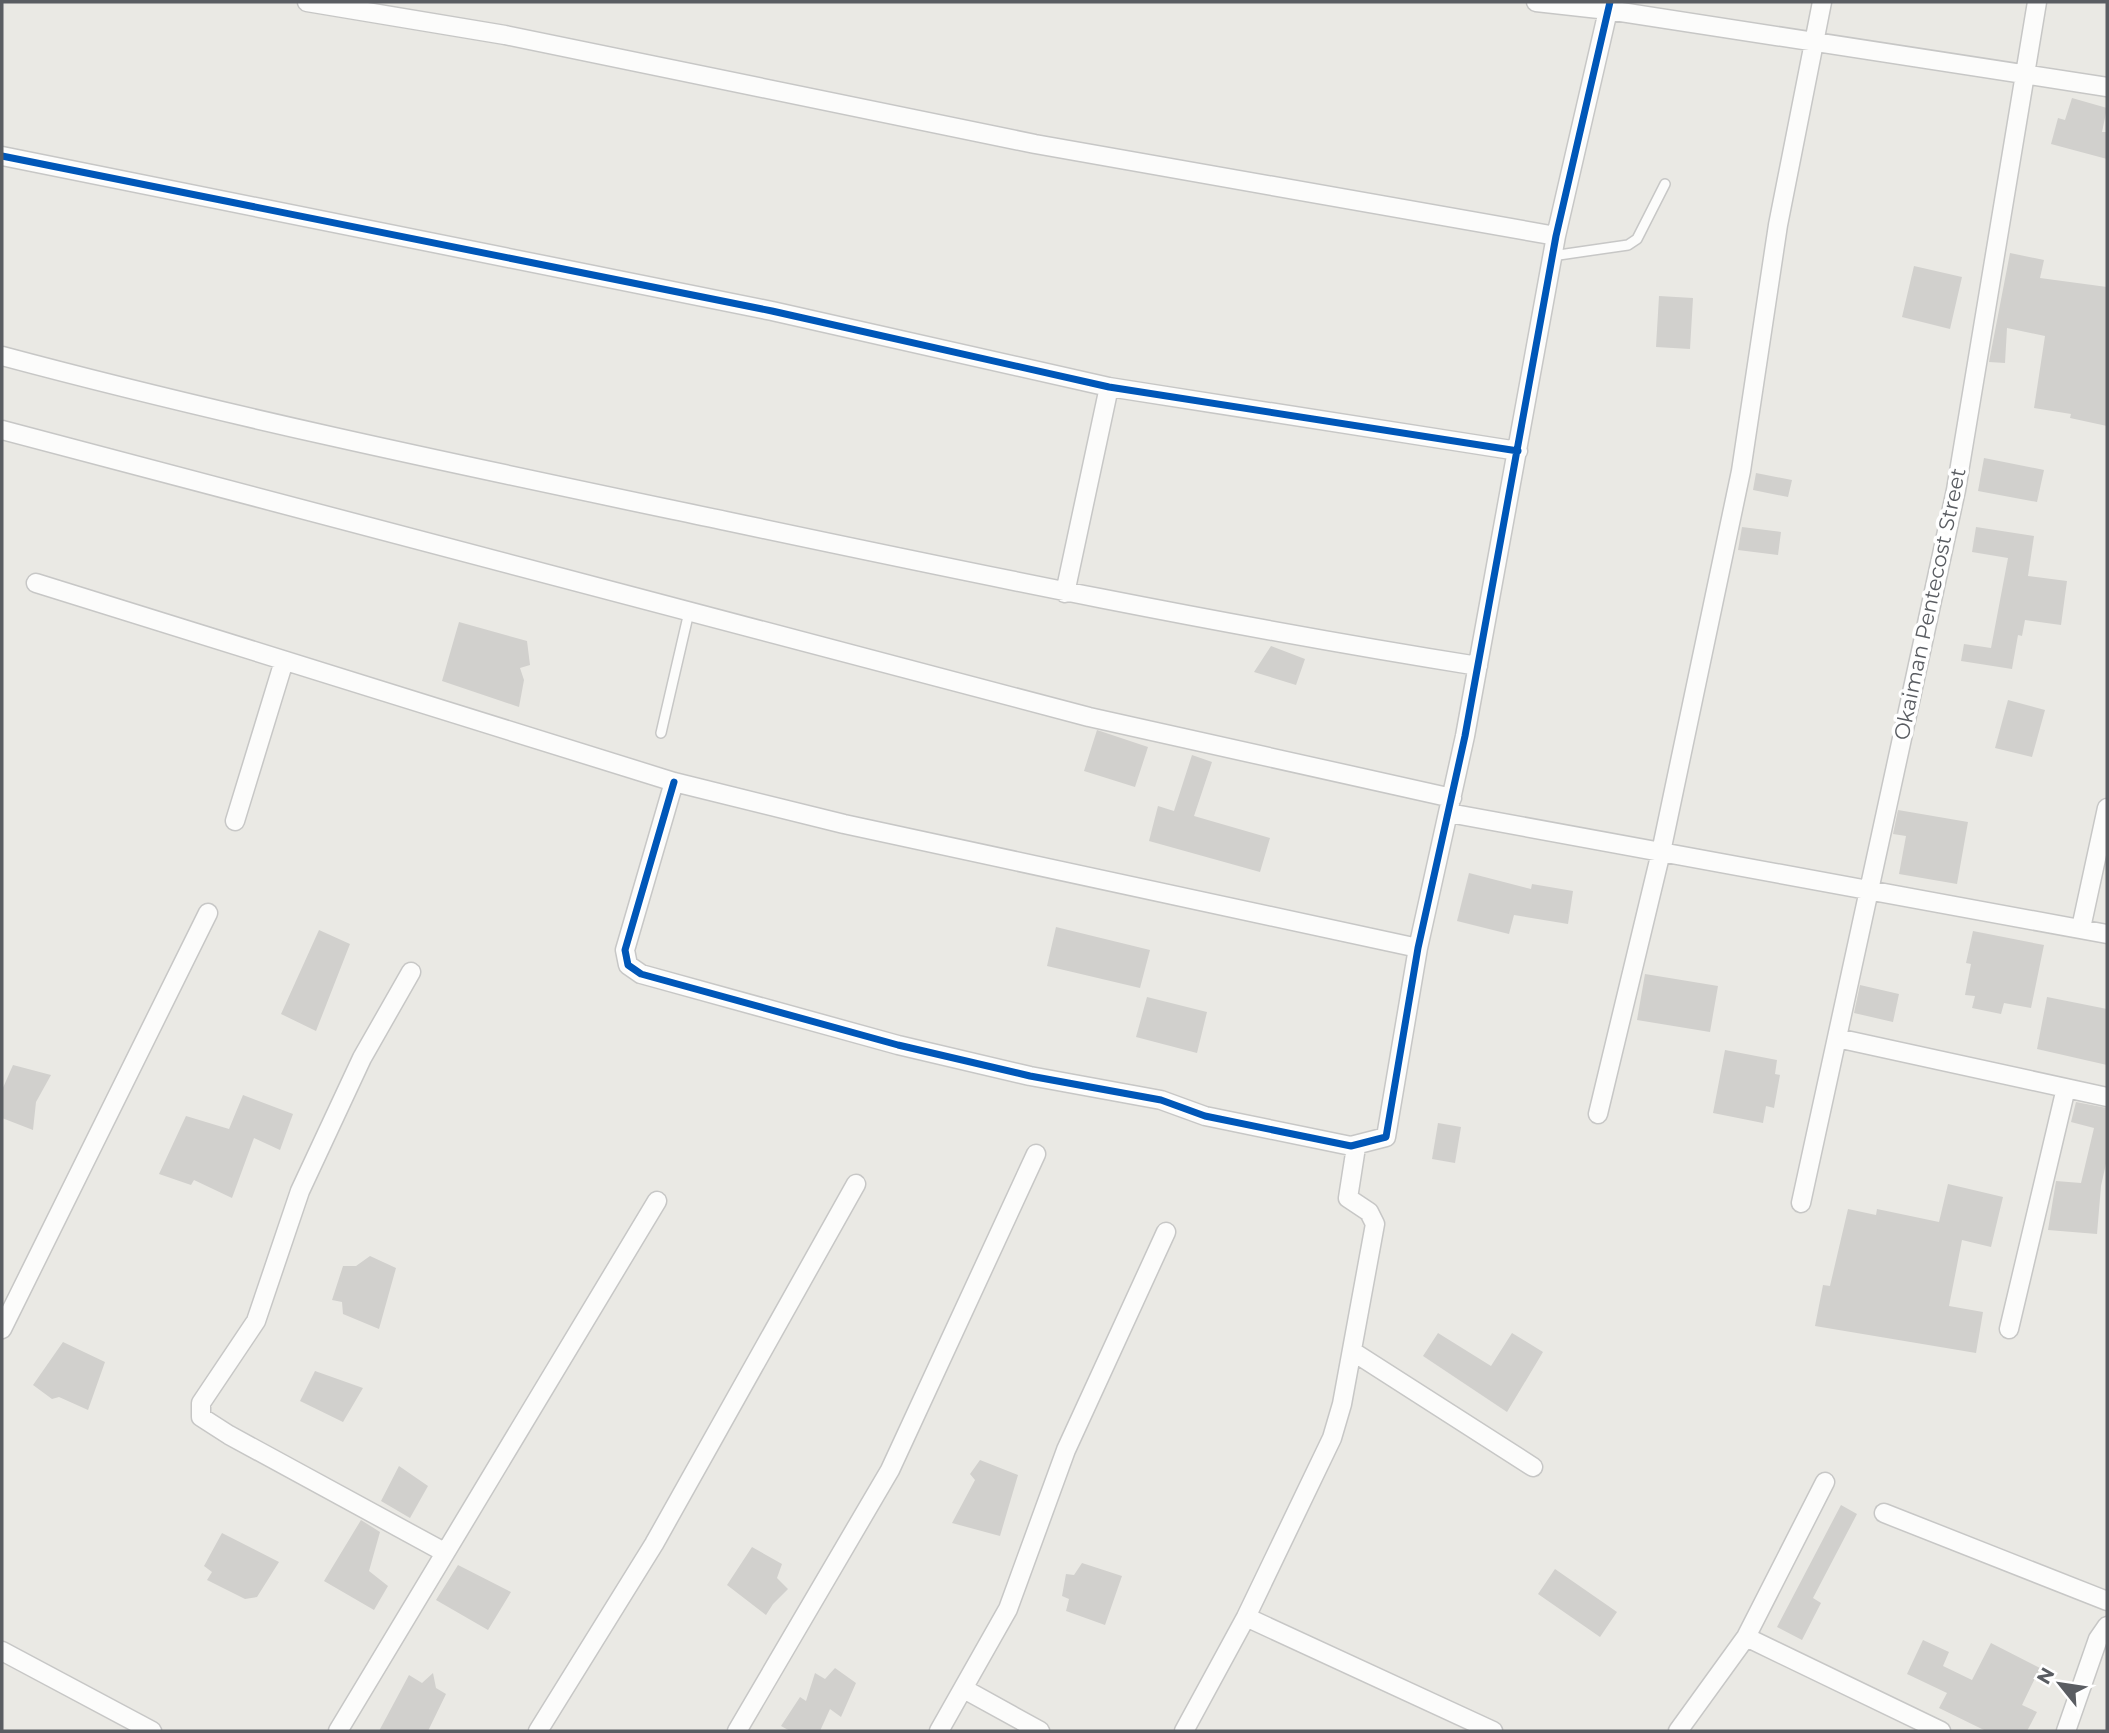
<svg xmlns="http://www.w3.org/2000/svg" width="2109" height="1733" viewBox="0 0 2109 1733" font-family="Montserrat,sans-serif">
<rect width="100%" height="100%" fill="#eae9e4"/>
<path fill="#d1d0cd" d="M2072 98 2107 108 2102 132H2107V159L2051 144 2058 118 2065 120Z
M2010 253 2044 260 2040 278 2107 287V426L2070 418 2071 414 2034 408 2045 336 2007 328 2005 363 1989 362Z
M1914 266 1962 277 1950 329 1902 317Z
M1659 296 1693 298 1690 349 1656 347Z
M1984 458 2044 470 2037 502 1978 491Z
M1756 473 1792 480 1788 497 1753 490Z
M1742 527 1781 532 1778 555 1738 550Z
M1976 527 2034 536 2028 576 2067 581 2061 625 2025 620 2022 636 2018 635 2012 669 1961 661 1964 644 1991 648 2008 558 1972 552Z
M459 622 527 641 530 665 520 668 524 680 519 707 442 681Z
M1271 646 1305 659 1296 685 1254 672Z
M2008 700 2045 710 2032 757 1995 748Z
M1097 730 1148 747 1135 787 1084 771Z
M1192 755 1212 762 1194 816 1270 838 1260 872 1149 841 1158 806 1174 811Z
M1898 810 1968 822 1957 884 1899 874 1906 836 1893 834Z
M1469 873 1531 889 1532 884 1573 891 1568 924 1514 915 1509 934 1457 921Z
M1056 927 1150 950 1140 988 1047 966Z
M319 930 350 944 316 1031 281 1014Z
M1973 931 2044 945 2031 1008 2004 1003 2001 1014 1972 1008 1975 996 1965 995 1971 964 1966 963Z
M1645 974 1718 986 1710 1032 1637 1020Z
M1860 985 1899 994 1893 1022 1854 1013Z
M1147 997 1207 1012 1197 1053 1136 1037Z
M2047 997 2107 1009V1065L2037 1049Z
M1725 1050 1777 1060 1775 1074 1780 1075 1774 1108 1766 1106 1763 1123 1713 1113Z
M13 1065 51 1075 36 1102 33 1130 2 1118V1090Z
M243 1095 293 1114 280 1150 254 1138 232 1198 194 1180 191 1185 159 1174 186 1116 229 1129Z
M2076 1102 2107 1108V1159L2101 1186 2097 1234 2048 1230 2056 1181 2081 1183 2094 1128 2071 1122Z
M1438 1123 1461 1127 1455 1163 1432 1159Z
M1948 1184 2003 1197 1991 1247 1962 1240 1949 1306 1983 1312 1976 1353 1815 1326 1823 1285 1830 1286 1848 1209 1876 1215 1877 1209 1939 1222Z
M370 1256 396 1268 379 1329 343 1314 342 1302 332 1300 343 1266H356Z
M1438 1333 1491 1366 1512 1333 1543 1352 1507 1412 1423 1356Z
M63 1342 105 1362 88 1410 59 1397 52 1399 33 1385Z
M315 1371 363 1388 343 1422 300 1401Z
M980 1460 1018 1475 1000 1536 952 1523 975 1480 970 1474Z
M399 1466 428 1486 410 1518 381 1501Z
M1841 1505 1857 1514 1813 1598 1821 1603 1802 1640 1777 1627Z
M361 1520 380 1532 369 1571 388 1586 374 1610 324 1581Z
M222 1533 279 1562 257 1597 245 1599 207 1580 212 1572 204 1566Z
M752 1547 782 1564 777 1578 788 1589 773 1604 766 1615 727 1585Z
M1082 1563 1122 1576 1105 1625 1066 1611 1069 1599 1062 1596 1066 1574 1074 1575Z
M458 1565 511 1592 488 1630 436 1600Z
M1555 1569 1617 1612 1600 1637 1538 1594Z
M1923 1640 1949 1652 1943 1666 1972 1680 1991 1643 2040 1668 2022 1705 2037 1712 2027 1731H1986L1939 1708 1947 1693 1907 1674Z
M835 1668 856 1683 841 1717 830 1709 820 1731H790L781 1726 800 1697 806 1701 815 1673 825 1679Z
M433 1673 436 1688 446 1694 428 1731H379L409 1675 422 1683Z"/>
<g fill="none" stroke-linecap="round" stroke-linejoin="round">
<g stroke="#c7c7c6" stroke-width="12">
<path id="service" d="M1552 256 1628 245 1637 239 1665 184
M661 733 689 612"/>
</g>
<g stroke="#c7c7c6" stroke-width="21">
<path id="minor" d="M307 2 505 35 1035 144 1556 236
M1536 2 1608 10 2107 87
M2 156 772 311 1109 387 1518 451
M2 356C241 420 484 470 726 521 976 574 1226 626 1478 666
M2 430 1089 717 1452 798
M36 583 674 782 844 824 1418 948
M1065 593 1109 387
M674 782 625 950 628 965 641 974 898 1045 1030 1076 1161 1100 1205 1116 1351 1146 1386 1137 1418 948 1465 736 1556 236 1610 2
M1449 813 2107 934
M235 821 284 661
M2081 928 2107 808
M411 972 362 1058 300 1191 256 1321 201 1403V1417L229 1435 444 1552
M1837 1038 2107 1097
M1598 1114 1661 852 1741 471 1778 225 1822 2
M1801 1203 1956 490 2037 2
M2 1329 208 913
M2009 1329 2066 1088
M1352 1351 1533 1467
M1884 1513 2107 1601
M1246 1617 1493 1731
M1746 1637 1941 1731
M2 1651 152 1731
M964 1689 1040 1731
M338 1731 657 1201
M538 1731 654 1544 856 1184
M737 1731 890 1470 1036 1154
M939 1731 1008 1609 1066 1450 1166 1232
M1184 1731 1246 1617 1332 1438 1342 1404 1375 1224 1369 1212 1348 1198 1356 1147
M1678 1731 1746 1637 1825 1482
M2066 1731 2098 1639 2107 1626"/>
</g>
<use href="#service" stroke="#fcfcfb" stroke-width="9"/>
<use href="#minor" stroke="#fcfcfb" stroke-width="18"/>
<g stroke="#fff" stroke-width="11">
<path id="cycleway" d="M2 156 772 311 1109 387 1518 451
M674 782 625 950 628 965 641 974 898 1045 1030 1076 1161 1100 1205 1116 1351 1146 1386 1137 1418 948 1465 736 1556 236 1610 2"/>
</g>
<use href="#cycleway" stroke="#0057b8" stroke-width="7"/>
</g>
<g text-anchor="middle" stroke-width="7" stroke-linejoin="round" paint-order="stroke">
<g font-size="21" fill="#5a5d62" stroke="#fff">
<text transform="translate(1930 604) rotate(-78)" y="7">Okaiman Pentecost Street</text>
</g>
</g>
<rect width="2109" height="1733" fill="none" stroke="#5a5d62" stroke-width="7"/>
<g transform="translate(2060 1684) rotate(300)" stroke="#ffffff" stroke-width="5" paint-order="stroke">
<path d="M0-5L12 26L0 18L-12 26Z" fill="#5a5d62"/>
<text y="-10" font-size="19" font-weight="bold" text-anchor="middle" fill="#5a5d62">N</text>
</g>
</svg>
